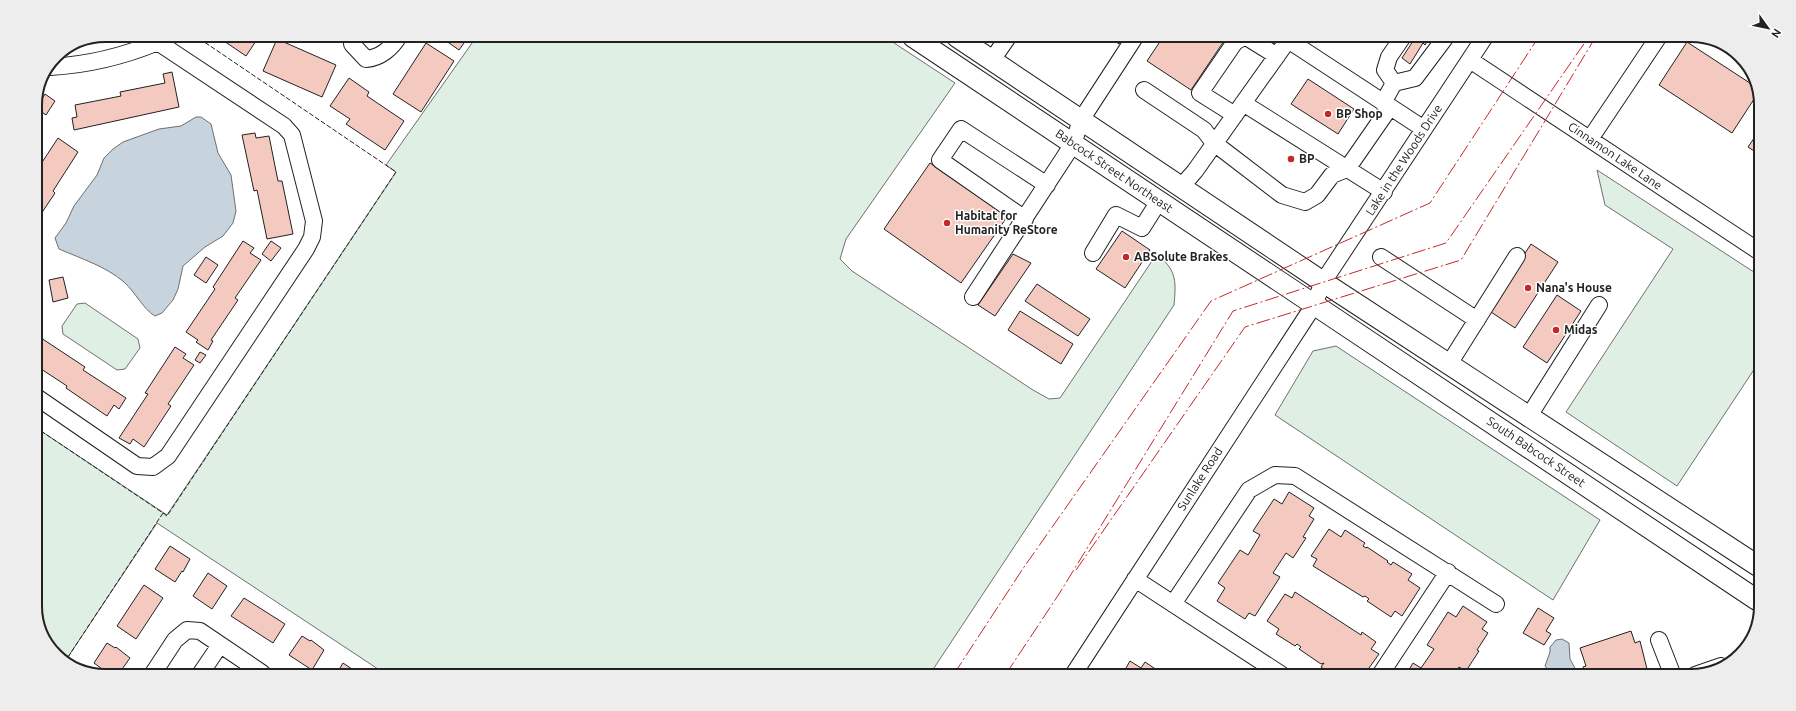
<svg xmlns="http://www.w3.org/2000/svg" width="1796" height="711" viewBox="0 0 1796 711" font-family="Ubuntu,sans-serif">
<rect width="100%" height="100%" fill="#fff"/>
<path fill="#e0efe3" stroke="#6f6f6f" d="M477 36 885 37 955 83 846 239 840 259 852 271 1033 390 1049 399 1060 398 1154 258 1159 256C1177 271 1176 283 1174 305L930 674 384 673 157 523 66 660 49 649 35 611V440L41 431 167 515 396 172 386 165Z
M1597 170 1760 276 1759 362 1677 486 1566 412 1673 249 1605 205Z
M85 303 138 339 140 348 125 369 117 370 63 334 62 326 77 304Z
M1336 346 1600 520 1553 600 1275 415 1313 351Z"/>
<path fill="#c7d3dd" stroke="#6f6f6f" d="M196 117H201L211 124 218 153 231 175 236 211 233 223 223 236 205 247 183 266 178 289 173 300 162 313 155 316C143 309 136 293 124 282 105 266 82 259 59 249L55 238 66 223 74 206 97 175 104 158 113 149 123 142 159 129 181 126Z
M1562 639 1569 643 1570 659 1576 670 1569 676H1553L1545 666 1550 652V647L1556 640Z"/>
<path fill="#f3c9c0" stroke="#222" d="M219 35H260L246 56 218 37Z
M439 36H469L459 50Z
M1108 37H1123L1119 44Z
M1163 37 1226 38 1191 90 1147 61Z
M1415 38H1429L1425 45 1423 43 1410 64 1402 58Z
M277 39 336 65 322 97 263 71Z
M1687 42 1756 87 1758 93 1732 133 1659 85Z
M426 43 454 61 421 112 393 94Z
M172 72 179 107 74 130 72 118 77 117 75 105 121 96 120 92 165 83 163 74Z
M349 78 369 92 367 96 404 121 385 150 346 124 350 119 330 106Z
M1308 79 1354 109 1338 134 1291 104Z
M45 94 55 101 46 115 36 108Z
M1761 128 1760 160 1758 158 1760 155 1748 147Z
M255 133 256 138 269 136 278 181H282L293 234 267 239 257 190 254 191 242 135Z
M58 138 78 152 53 191 55 193 35 223V173Z
M930 163 1007 217 961 283 884 229Z
M1122 231 1150 250 1125 288 1096 269Z
M243 241 254 248 250 253 261 260 235 298 238 300 211 340 213 341 208 350 196 342 198 340 186 332 215 289 213 287Z
M271 241 281 248 271 261 262 254Z
M1531 244 1558 262 1515 328 1488 310Z
M1013 254 1031 263 995 316 978 305Z
M206 257 218 265 206 283 194 275Z
M63 277 68 298 53 302 49 280Z
M1037 284 1090 319 1078 336 1025 301Z
M1557 295 1581 311 1547 363 1523 347Z
M1020 311 1073 344 1061 364 1008 330Z
M35 334 85 367 83 370 126 398 119 409 114 405 107 416 66 388 67 386 35 365Z
M175 347 186 354 183 358 194 365 168 404 171 406 144 447 133 439 130 444 119 438 148 394 145 393Z
M200 352 206 355 200 363 195 360Z
M1289 492 1314 508 1309 516 1314 519 1303 537 1306 538 1293 558 1286 553 1273 573 1280 577 1255 616 1249 613 1245 619 1217 601 1225 588 1218 583 1240 550 1248 555 1260 535 1253 531 1274 499 1282 504Z
M1329 529 1341 537 1345 530 1365 543 1363 546 1366 548 1367 547 1388 561 1387 562 1391 565 1393 562 1412 574 1408 580 1420 588 1402 616 1395 611 1391 617 1367 601 1369 599 1365 596 1363 597 1313 566 1317 559 1311 556Z
M170 546 190 559 183 572 182 571 175 582 155 569Z
M208 573 227 586 212 609 193 596Z
M144 585 163 598 136 639 117 626Z
M1295 592 1361 635 1362 632 1376 642 1371 649 1379 654 1364 675H1352L1349 673 1348 675H1333L1321 667 1324 663 1321 664 1299 649 1301 647 1297 644 1295 646 1276 634 1279 629 1267 621 1285 594 1292 598Z
M244 598 285 624 273 643 231 616Z
M1463 606 1487 622 1482 629 1488 633 1477 650 1479 651 1466 671 1459 667 1453 675H1406L1413 663 1421 668 1434 649 1427 645 1448 612 1456 617Z
M1538 608 1554 618 1546 631 1551 634 1544 645 1523 633Z
M1631 631 1635 643 1640 641 1648 673 1638 676H1586L1583 667 1586 666 1580 648Z
M302 636 310 641 311 640 324 650 312 670 289 655Z
M107 643 115 648 116 647 130 658 120 672H106L94 663Z
M1130 661 1141 668 1145 662 1157 670 1154 675H1122Z
M343 663 358 673H337Z"/>
<g fill="none" stroke-linecap="round" stroke-linejoin="round">
<g stroke="#222" stroke-width="18">
<path id="minor" d="M352 36V44L366 59C380 58 392 48 399 36
M1248 38 1277 56
M992 60 1008 37
M1470 60 1760 252
M50 67C87 65 124 56 158 42
M1394 83 1415 78 1445 38
M1144 90 1204 130 1214 143 1282 195 1305 202 1317 195 1332 175 1347 169 1390 107
M1243 103 1384 192
M1383 103 1394 83 1385 70 1389 57 1402 38
M1235 115 1200 93 1235 42 1242 38
M1590 139 1657 39
M1181 187 1195 171 1288 40 1424 129
M1025 219 940 160 961 129 1047 185
M1093 253 1116 215 1142 228 1159 201
M1381 257 1477 320
M973 297 1073 144 1081 120 1135 37
M1449 364 1517 256
M35 396 137 466 153 467 168 456 306 249 312 237 314 221 292 135 284 126 147 35
M1529 416 1599 305
M1135 579 1282 675
M1173 604 1249 490 1275 475 1295 476 1496 604
M1659 640 1673 676
M154 672 175 640 187 630 200 631 262 673
M201 673 220 645
M1073 675 1314 305 1323 282 1484 38
M1380 675 1448 572
M1695 675 1721 666"/>
</g>
<g stroke="#222" stroke-width="22">
<path id="major" d="M913 37 1757 600
M957 37 1323 282 1758 566"/>
</g>
<use href="#minor" stroke="#fff" stroke-width="16"/>
<use href="#major" stroke="#fff" stroke-width="20"/>
<path stroke="#222" stroke-width="1" stroke-dasharray="5 2" stroke-linecap="butt" d="M35 427 163 513 66 660
M163 513 167 516 396 172 194 35"/>
<path stroke="#c62828" stroke-width="1" stroke-dasharray="14 3 2 3" stroke-linecap="butt" d="M1076 570 1245 327 1461 260 1595 38
M954 674 1022 570 1211 301 1430 203 1538 38
M1006 674 1059 594 1233 311 1446 243 1588 38"/>
</g>
<g fill="#c62828" stroke="#fff" stroke-width="1.5">
<circle cx="1328" cy="114" r="4"/>
<circle cx="1291" cy="159" r="4"/>
<circle cx="947" cy="223" r="4"/>
<circle cx="1126" cy="257" r="4"/>
<circle cx="1528" cy="288" r="4"/>
<circle cx="1556" cy="330" r="4"/>
</g>
<g text-anchor="middle" stroke-width="3" stroke-linejoin="round" paint-order="stroke">
<g font-size="12" font-weight="bold" fill="#222" stroke="#fff" text-anchor="start">
<text x="1336" y="118">BP Shop</text>
<text x="1299" y="163">BP</text>
<text x="955" y="220">Habitat for<tspan x="955" dy="14">Humanity ReStore</tspan></text>
<text x="1134" y="261">ABSolute Brakes</text>
<text x="1536" y="292">Nana's House</text>
<text x="1564" y="334">Midas</text>
</g>
<g font-size="12" fill="#222" stroke="#fff">
<text transform="translate(1615 156) rotate(34)" y="4">Cinnamon Lake Lane</text>
<text transform="translate(1404 160) rotate(-57)" y="4">Lake in the Woods Drive</text>
<text transform="translate(1114 171) rotate(34)" y="4">Babcock Street Northeast</text>
<text transform="translate(1536 452) rotate(34)" y="4">South Babcock Street</text>
<text transform="translate(1200 479) rotate(-57)" y="4">Sunlake Road</text>
</g>
</g>
<path d="M0 0H1796V711H0ZM105 42H1691A63 63 0 0 1 1754 105V606A63 63 0 0 1 1691 669H105A63 63 0 0 1 42 606V105A63 63 0 0 1 105 42Z" fill="#ededed" fill-rule="evenodd"/>
<path fill="none" stroke="#222" stroke-width="2" d="M105 42H1691A63 63 0 0 1 1754 105V606A63 63 0 0 1 1691 669H105A63 63 0 0 1 42 606V105A63 63 0 0 1 105 42Z"/>
<g transform="translate(1768 28) rotate(123)" stroke="#ffffff" stroke-width="3" paint-order="stroke">
<path d="M0-3L7 15L0 10L-7 15Z" fill="#222222"/>
<text y="-6" font-size="11" font-weight="bold" text-anchor="middle" fill="#222222">N</text>
</g>
</svg>
